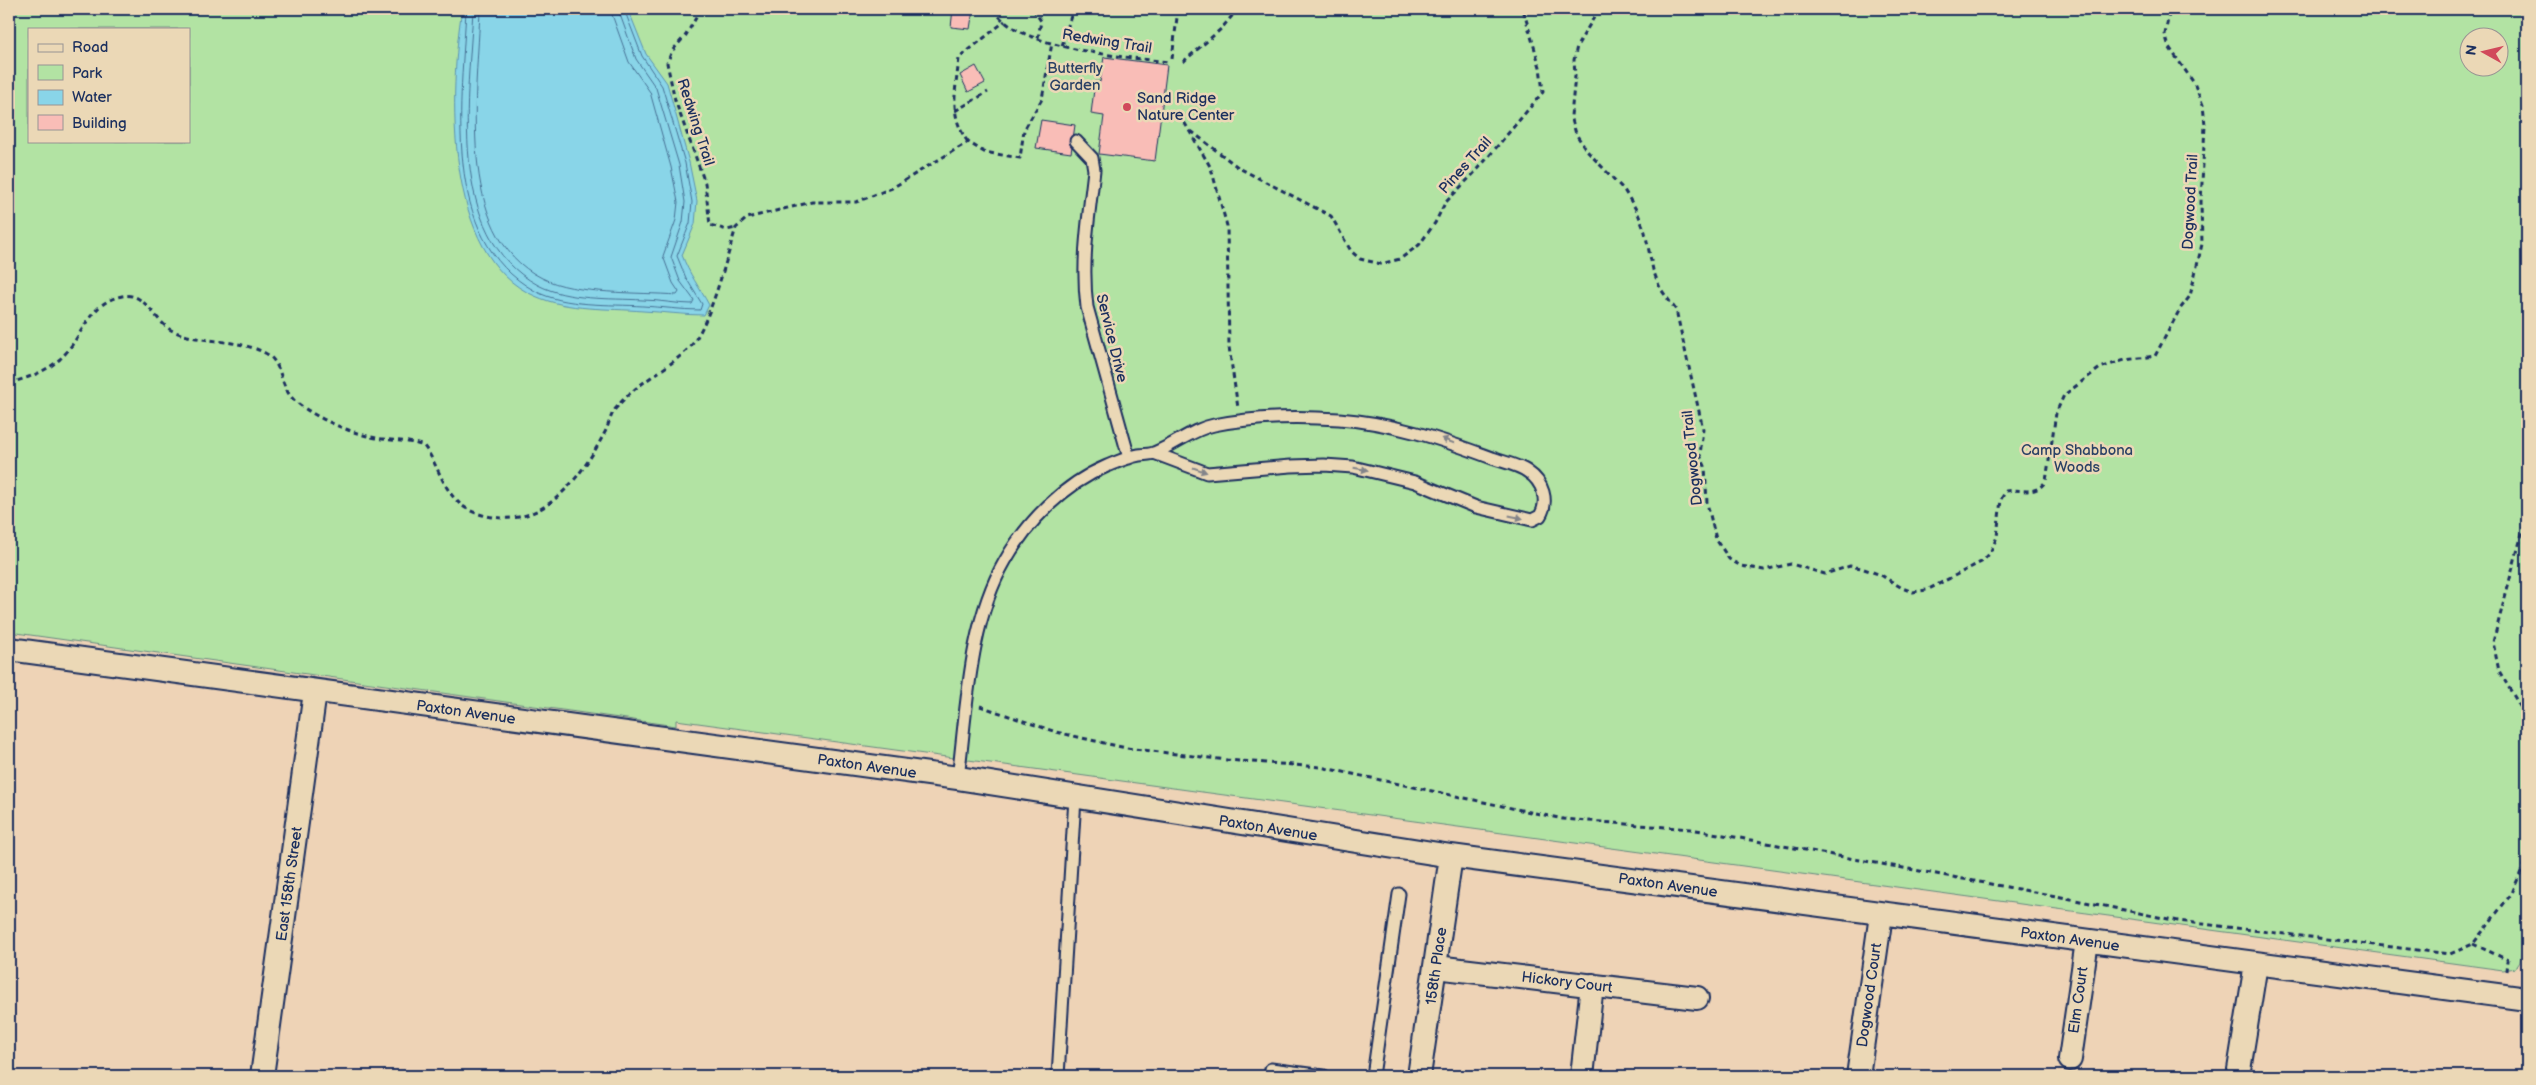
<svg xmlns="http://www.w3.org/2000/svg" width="2536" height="1085" viewBox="0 0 2536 1085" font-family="'Balsamiq Sans',sans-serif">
<rect width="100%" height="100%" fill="#eed3b6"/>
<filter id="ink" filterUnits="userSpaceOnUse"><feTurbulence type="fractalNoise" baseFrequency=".02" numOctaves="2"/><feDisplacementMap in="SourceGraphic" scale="10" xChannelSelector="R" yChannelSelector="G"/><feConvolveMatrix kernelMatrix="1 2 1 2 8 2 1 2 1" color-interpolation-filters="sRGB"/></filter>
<g filter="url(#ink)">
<path fill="#b2e3a3" stroke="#668980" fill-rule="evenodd" d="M9 9H2527V919L2520 962 2516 968 2503 970 676 720V726L9 632ZM29 29H189V141H29ZM2468 38H2498V68H2468Z"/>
<path fill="#89d5e8" stroke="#5d93b1" d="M462 9H628L646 54 667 83 689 162 697 201 695 224 682 255C689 274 700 288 709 305L704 315C684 315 664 312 643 311 607 308 569 311 535 296 443 257 449 90 462 9Z"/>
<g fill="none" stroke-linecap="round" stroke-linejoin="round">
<path stroke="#477195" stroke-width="1" d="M466 9C462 99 439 238 535 291 565 307 610 304 643 306 662 307 681 310 700 310L702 304 686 278 677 256 690 223 692 202 685 163 662 86 642 56 624 9
M473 9C469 94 445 235 538 285 569 301 609 298 643 300 659 300 675 304 692 304L694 300 680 281 671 257 683 222 685 202 679 165 656 88 636 59 618 9
M480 9C478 88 453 234 542 278 575 295 638 292 677 295L679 292 673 283 663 256 676 220 678 202 671 167 650 92 629 62 610 9"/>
</g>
<path fill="#f9bdb7" stroke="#1b2f5e" d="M953 9 973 10 970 29 951 27Z
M1104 57 1167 65 1155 161 1099 154 1104 116 1091 114 1095 81 1100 82Z
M976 66 985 83 968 92 960 75Z
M1041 120 1075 125 1071 153 1036 148Z"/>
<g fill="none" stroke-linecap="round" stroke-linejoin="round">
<g stroke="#1b2f5e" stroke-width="15">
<path id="lane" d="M1076 141 1092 158 1094 170C1089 216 1081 261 1087 307L1129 458
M958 778C967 708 969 623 1005 561 1027 522 1064 484 1107 466 1117 462 1128 457 1139 455 1145 454 1151 455 1156 452 1176 444 1193 429 1214 425 1254 417 1298 416 1339 419 1393 423 1441 439 1492 458 1503 462 1519 465 1528 472 1543 482 1549 501 1540 516L1532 520 1476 507 1415 482 1353 467 1324 465 1291 466 1207 473 1154 453
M1058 1076 1075 798
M1270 1076 1271 1069 1324 1076
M1373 1076 1399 894"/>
</g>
<g stroke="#1b2f5e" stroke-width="26">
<path id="street" d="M9 649 958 778 1451 856 2527 999
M1436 967 1697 998
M2070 1059 2087 941
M262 1076 315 692
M1419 1076 1451 856
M1582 1076 1592 985
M1858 1076 1881 915
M2238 1076 2256 964"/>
</g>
<path stroke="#1b2f5e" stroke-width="3" stroke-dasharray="5 4" stroke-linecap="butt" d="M701 9 686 35 672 51 667 63 675 100 705 183 710 225 727 230 736 228
M994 9C1015 49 1127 57 1168 62
M1033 9 1041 21 1038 38
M1599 9 1577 46 1574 60 1575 76 1571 116 1576 134 1587 151 1624 190 1637 211 1645 232 1653 270 1660 288 1676 310 1703 429 1700 455 1705 466 1707 503 1716 539 1729 559 1741 566 1764 570 1791 564 1825 574 1850 566 1861 568 1881 575 1902 588 1913 592 1927 590 1983 561 1990 553 1997 537 2001 499 2006 491C2023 488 2034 497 2046 481L2056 413 2064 395 2100 368 2125 360 2155 356 2180 309 2190 296 2202 244 2201 202 2205 125 2203 105 2194 83 2169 47 2165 34 2170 9
M1062 46 1073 9
M1172 59 1178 9
M1183 62 1221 29 1238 9
M955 111 988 92
M1180 115 1211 168 1227 226 1229 347 1238 408
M1191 131 1239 168 1331 216 1351 251 1360 259 1381 264 1400 259 1419 245 1435 223 1445 203 1479 168 1543 92 1540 67 1523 9
M968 142C948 115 956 90 959 58L1005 21
M9 383C28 378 45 372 60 359 83 338 87 303 122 296 146 291 155 323 173 331 202 344 237 338 265 353 283 362 279 386 294 400 313 417 350 433 376 438 392 441 408 440 424 446 437 463 442 486 457 501 468 513 487 517 502 518 550 521 584 472 604 434 609 426 610 414 617 407 636 383 665 371 687 350 709 330 726 259 736 228L747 218 812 202H856L892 188 968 142 984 152 1020 158 1024 130 1042 99 1052 43
M2527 515 2493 642 2499 671 2527 718
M980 706 1056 732 1126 748 1227 760 1320 767 1563 819 1691 829 2056 896 2178 921 2450 954 2473 944 2512 893 2523 867 2527 847
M2473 944 2508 960 2507 971"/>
<use href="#lane" stroke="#ebd8b6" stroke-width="11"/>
<use href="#street" stroke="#ebd8b6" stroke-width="22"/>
</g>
<defs><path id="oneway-solid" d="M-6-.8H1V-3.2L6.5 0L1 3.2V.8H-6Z" transform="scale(1.25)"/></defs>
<g fill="#83848a">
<use href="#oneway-solid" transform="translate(1448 441) rotate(-159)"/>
<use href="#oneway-solid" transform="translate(1361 469) rotate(10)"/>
<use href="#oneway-solid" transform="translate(1200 470) rotate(19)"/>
<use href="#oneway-solid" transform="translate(1516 517) rotate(12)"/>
</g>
</g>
<circle fill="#d1495b" stroke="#ebd8b6" stroke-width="2" cx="1127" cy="107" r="5"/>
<g text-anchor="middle" stroke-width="5" stroke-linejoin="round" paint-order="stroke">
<g font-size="15" fill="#1b2f5e" stroke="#ebd8b6">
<text transform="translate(1107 41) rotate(9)" y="5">Redwing Trail</text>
<text transform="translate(696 122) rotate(72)" y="5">Redwing Trail</text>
<text transform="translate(1465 165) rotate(-48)" y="5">Pines Trail</text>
<text transform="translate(2190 202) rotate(-87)" y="5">Dogwood Trail</text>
<text transform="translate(1112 338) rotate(76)" y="5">Service Drive</text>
<text transform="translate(1692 458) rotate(-96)" y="5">Dogwood Trail</text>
<text transform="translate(466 712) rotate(8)" y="5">Paxton Avenue</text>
<text transform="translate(867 766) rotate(8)" y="5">Paxton Avenue</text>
<text transform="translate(1268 828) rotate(9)" y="5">Paxton Avenue</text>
<text transform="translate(289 884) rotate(-82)" y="5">East 158th Street</text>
<text transform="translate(1668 885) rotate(8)" y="5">Paxton Avenue</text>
<text transform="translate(2070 939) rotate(8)" y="5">Paxton Avenue</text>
<text transform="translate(1436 966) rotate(-82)" y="5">158th Place</text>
<text transform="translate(1567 982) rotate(7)" y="5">Hickory Court</text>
<text transform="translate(1869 995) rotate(-82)" y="5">Dogwood Court</text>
<text transform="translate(2078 1000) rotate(-82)" y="5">Elm Court</text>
</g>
<g font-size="15" fill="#2a4165" stroke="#ebd8b6">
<text x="1075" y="73">Butterfly<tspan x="1075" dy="17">Garden</tspan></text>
<text x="2077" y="455">Camp Shabbona<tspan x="2077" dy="17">Woods</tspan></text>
</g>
<g font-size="15" fill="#1b2f5e" stroke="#ebd8b6" text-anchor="start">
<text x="1137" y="103">Sand Ridge<tspan x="1137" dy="17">Nature Center</tspan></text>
</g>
</g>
<rect width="2536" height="1085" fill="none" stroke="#ebd8b6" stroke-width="30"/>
<rect x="15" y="15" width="2506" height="1055" fill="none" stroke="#1b2f5e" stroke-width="2" filter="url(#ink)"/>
<rect x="28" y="28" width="162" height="115" fill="#ebd8b6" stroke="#989493"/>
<rect x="38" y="44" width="25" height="8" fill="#ebd8b6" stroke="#989493"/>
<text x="72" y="52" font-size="15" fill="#1b2f5e">Road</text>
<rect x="38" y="65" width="25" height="15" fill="#b2e3a3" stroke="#989493"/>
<text x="72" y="78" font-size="15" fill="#1b2f5e">Park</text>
<rect x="38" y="90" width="25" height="15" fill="#89d5e8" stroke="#989493"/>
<text x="72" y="102" font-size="15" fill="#1b2f5e">Water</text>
<rect x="38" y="115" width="25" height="15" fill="#f9bdb7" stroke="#989493"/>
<text x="72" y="128" font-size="15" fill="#1b2f5e">Building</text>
<g transform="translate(2484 52) rotate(278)"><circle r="24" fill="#ebd8b6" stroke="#989493"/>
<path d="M0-4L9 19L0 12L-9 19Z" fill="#d1495b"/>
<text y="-8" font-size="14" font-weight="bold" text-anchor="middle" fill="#1b2f5e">N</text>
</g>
</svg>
